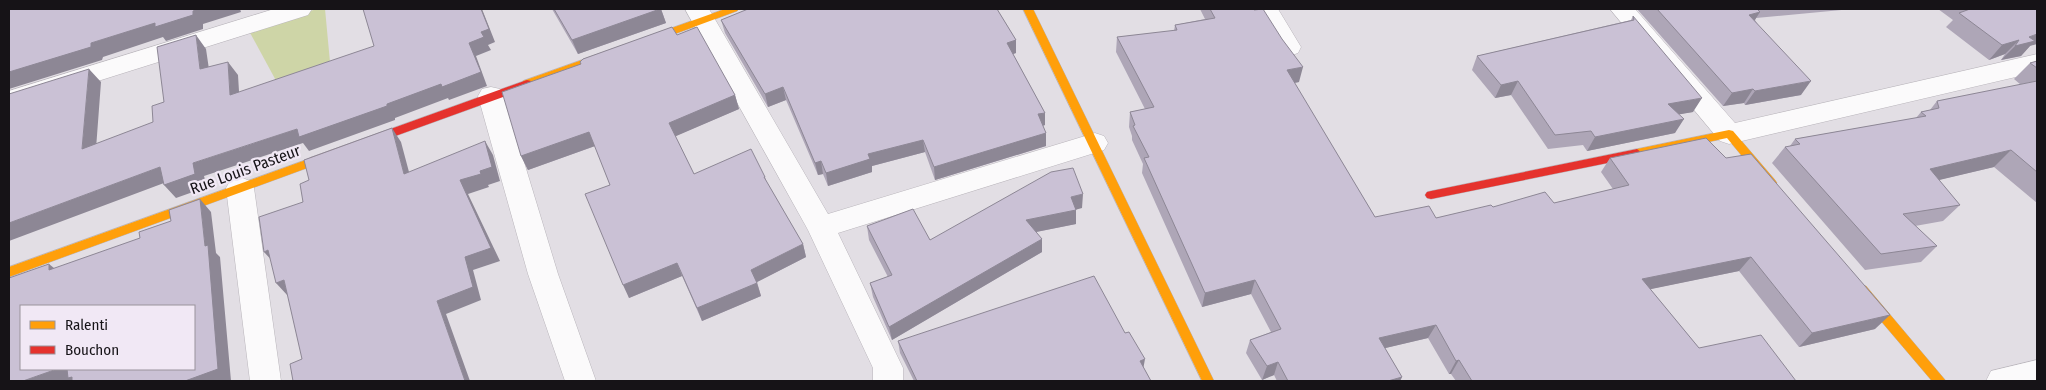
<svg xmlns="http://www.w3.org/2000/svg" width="2046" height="390" viewBox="0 0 2046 390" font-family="'Fira Sans Condensed',sans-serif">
<rect width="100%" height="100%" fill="#e2dee4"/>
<path fill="#ced5a7" d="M317 9H325L331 73 280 88 248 29Z"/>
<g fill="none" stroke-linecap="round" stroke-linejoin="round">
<g stroke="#b9b5bb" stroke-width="1">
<path id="street" d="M274 9H312L308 15 9 109V91Z
M685 9H709L828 214 1095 133 1104 136 1108 143 1104 150 838 233 903 368V381H873V368L808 230Z
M1254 9H1278L1301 47 1298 53 1289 56 1280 53Z
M1610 9H1635L1735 123 2037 54V72L1729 144 1720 141Z
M491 87 500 89 504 96 558 274 596 381H565L528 274 478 96 482 89Z
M240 177 250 181 254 188 281 381H250L226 188 230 181Z
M2037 360V381H1986L1991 371Z"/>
</g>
<g stroke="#b9b5bb" stroke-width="1">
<path id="slow" d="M725 9H739L737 11 531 87H523L522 84 523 81Z
M1023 9H1033L1214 381H1202Z
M1729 130 1733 131 1775 180 1777 183 1775 186H1767L1727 138 1637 157 1632 153 1637 149Z
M314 157 318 158 319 161 318 164 9 277V267Z
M1862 285 1866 286 1946 381H1932L1858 294 1856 290 1858 286Z"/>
</g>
<g stroke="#b9b5bb" stroke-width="1">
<path id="jam" d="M527 80 531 81 532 84 531 87 318 164H310L309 161 310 158Z
M1637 149 1642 153 1637 157 1431 199 1427 198 1425 195 1427 192 1431 191Z"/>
</g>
<use href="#street" fill="#fbfafb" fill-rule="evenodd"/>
<use href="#slow" fill="#ff9f0a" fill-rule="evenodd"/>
<use href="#jam" fill="#e5322d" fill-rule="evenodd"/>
</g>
<path fill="#aea6b7" d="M552 9H661L666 23 578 54Z
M744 9H997L1016 40V53L1013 54 1045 113V125L1043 126 1046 146 935 180 925 152 872 166V172L828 186 823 174 818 175 786 100 768 107 725 33 721 20 745 11Z
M1200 9H1253L1299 82 1294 83 1375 217 1436 218 1493 207 1554 203 1613 189 1601 172 1610 158 1875 329 1799 347 1739 271 1650 289 1699 348 1796 381H1456L1451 374H1449L1428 338 1385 348 1402 377 1400 381H1277L1274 375 1262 380 1246 353 1250 340 1271 332 1251 294 1202 307 1142 173 1143 164 1132 140V136L1129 127 1130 112 1145 109 1116 52 1117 37 1174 31 1175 25 1205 19Z
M1637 9H1852L1756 18 1755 20 1801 95 1745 105 1744 103 1723 106Z
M1938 9H2037L2030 46 2021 56 2001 60 2005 54 1989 60 1946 27 1953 20Z
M1633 16 1693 112 1679 114 1675 133 1587 151 1583 145 1548 149 1511 95 1495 98 1472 70 1477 56 1631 20Z
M677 35 735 95 739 109 675 136 694 174 765 177 767 183 803 244 806 257 757 282 761 296 702 321 682 276 629 298 610 185 595 146 528 170 521 156Z
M2037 61V203L1994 167 1938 180 1960 205 1943 221 1915 226 1937 246 1921 262 1865 270 1772 163 1785 147 1790 146 1795 139 1916 118 1921 112 1930 110 1937 101 2021 85 2014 79 2030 63Z
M1082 208 1076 209V224L1036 232 1042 252 892 340 873 297 870 283 888 277 869 240 867 226 930 240Z
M898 341 1144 368 1151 381H914L900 353Z"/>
<path fill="#8d8795" d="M198 9H240L241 12 203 24V29L166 41 163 37 103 57 102 60 9 89V72L91 43Z
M481 9H482L495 42 488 45 491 50 476 56 487 86 449 100 448 98 395 118V120L309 151 303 143 204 176 207 187 176 198 164 185 193 163 297 129 387 104 469 43 481 32Z
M660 9H661L666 23 578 54 572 40Z
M1760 12 1751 26 1749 15Z
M2037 34V44L2030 46 2021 56 2001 60 2015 46 2029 37Z
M196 35 206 49 211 83 200 69Z
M1016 40V53L1007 56V43Z
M2019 40 2005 54 1989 60 2002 45Z
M228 62 238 75 240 108 230 95Z
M1303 67 1299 82 1283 85 1287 70Z
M89 69 101 82 95 162 82 149Z
M1518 81 1511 95 1495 98 1501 85Z
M1811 81 1801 95 1745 105 1755 91Z
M783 87 786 100 768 107 765 94Z
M1753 89 1744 103 1723 106 1732 93Z
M735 95 739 109 674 137 669 123Z
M1702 98 1693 112 1659 118 1668 104Z
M1045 113V125L1037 127 1038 114Z
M1684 119 1675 133 1587 151 1595 137Z
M392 128 401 142 413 187 404 174Z
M589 132 595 146 528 170 521 156Z
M1046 133V146L935 180 934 167Z
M923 140 925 152 872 166V172L828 186 826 173 868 154Z
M485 141 493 155 500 181 488 185 489 187 468 194 500 261 473 270 481 300 446 314 470 381H465L437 301 465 257 460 180 480 171Z
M2011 150 1994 167 1914 186 1930 169Z
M821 161 823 174 818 175 815 163Z
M160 167 172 180 9 241V223Z
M1083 194 1082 208 1071 211V197Z
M200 199 211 212 216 253 220 257 231 381H185L205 246Z
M1076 210V224L1026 234V220Z
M1042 239V252L892 340 889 327Z
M803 244 806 257 755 283 751 270Z
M268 250 276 265 264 252Z
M1751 257 1739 271 1632 293 1642 279Z
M677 263 682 276 629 298 623 285Z
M49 264 64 276 49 270Z
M284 280 288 296 276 283Z
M1255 280 1251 294 1202 307 1205 293Z
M757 283 761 296 702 321 697 308Z
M1890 315 1875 329 1799 347 1812 333Z
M1436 325 1428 338 1373 351 1379 338Z
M1145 359 1143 370 1140 361Z
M1459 360 1451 374H1449L1456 361Z
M1278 362 1274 375 1262 380 1267 366Z
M57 369H72V381H23Z
M1402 377 1400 381H1388Z"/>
<path fill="#cac1d5" stroke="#8d8795" d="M9 9H198L193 11V15L155 27V23L91 43V47L9 72Z
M363 9H481L489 29 481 32 484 37 469 43 481 72 442 87 441 84 387 104V106L299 137 297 129 193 163 195 174 164 185 160 167 9 223V94L89 69 82 149 153 122 152 106 164 102 157 47 196 35 200 69 228 62 230 95 374 46Z
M554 9H660L572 40Z
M748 9H997L1016 40 1007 43 1045 113 1038 114 1046 133 934 167 923 140 868 154 870 159 826 173 821 161 815 163 783 87 765 94 721 20Z
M1210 9H1253L1254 10 1263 9 1282 39 1303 67 1287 70 1375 217 1429 206 1436 218 1491 205 1493 207 1545 192 1554 203 1629 185 1610 158 1706 138 1726 158 1751 154 1890 315 1812 333 1751 257 1642 279 1699 348 1761 335 1796 381H1472L1459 360 1456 361 1436 325 1379 338 1402 377 1388 381H1288L1278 362 1267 366 1250 340 1281 329 1255 280 1205 293 1144 158 1149 157 1133 126 1135 125 1130 112 1154 107 1117 37 1177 30 1175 25 1215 18Z
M1657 9H1757L1760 12 1749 15 1811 81 1755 91 1753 89 1732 93Z
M1970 9H2037V34L2029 37 2035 41 2015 46 2019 40 2002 45 1959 13Z
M1633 16 1702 98 1668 104 1684 119 1595 137 1591 131 1555 135 1518 81 1501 85 1477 56 1634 20Z
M672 27 677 35 697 27 735 95 669 123 694 174 751 149 765 177H764L803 244 751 270 757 283 697 308 677 263 623 285 585 194 610 185 589 132 521 156 502 92 581 64 580 62 583 59Z
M2037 61V68L2030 63Z
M2037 81V172L2011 150 1930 169 1960 205 1903 214 1937 246 1881 254 1785 147 1800 144 1795 139 1926 116 1921 112 1939 108 1937 101Z
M392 128 404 174 485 141 492 167 480 171 481 174 460 180 491 248 465 257 473 287 437 301 465 381H293L290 364 302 359 284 280 276 283 268 250 264 252 259 217 303 202 300 184 309 180 304 160Z
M1073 168 1083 194 1071 197 1076 210 1026 220 1042 239 889 327 870 283 892 275 867 226 913 209 930 240 1051 172Z
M200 199 205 246 208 245 218 369 185 381H72V377L68 378 67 369H194V306H21V369H57L23 381H9V278L49 264V270L140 238 139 232 171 221 169 210Z
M1094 276 1125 333 1129 332 1145 359 1140 361 1151 381H917L898 341Z"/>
<g text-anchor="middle" stroke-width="4.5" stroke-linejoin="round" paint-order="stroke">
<g font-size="16" fill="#161317" stroke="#f1e8f5">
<text transform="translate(245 169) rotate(-20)" y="6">Rue Louis Pasteur</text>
</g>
</g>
<rect width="2046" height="390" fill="none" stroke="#161317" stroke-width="20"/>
<rect x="20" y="305" width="175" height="65" fill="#f1e8f5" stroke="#99939c"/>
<rect x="30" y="321" width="25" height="8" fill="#ff9f0a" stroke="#99939c"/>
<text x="65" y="330" font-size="15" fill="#161317">Ralenti</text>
<rect x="30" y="346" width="25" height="8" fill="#e5322d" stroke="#99939c"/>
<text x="65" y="355" font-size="15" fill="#161317">Bouchon</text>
</svg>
